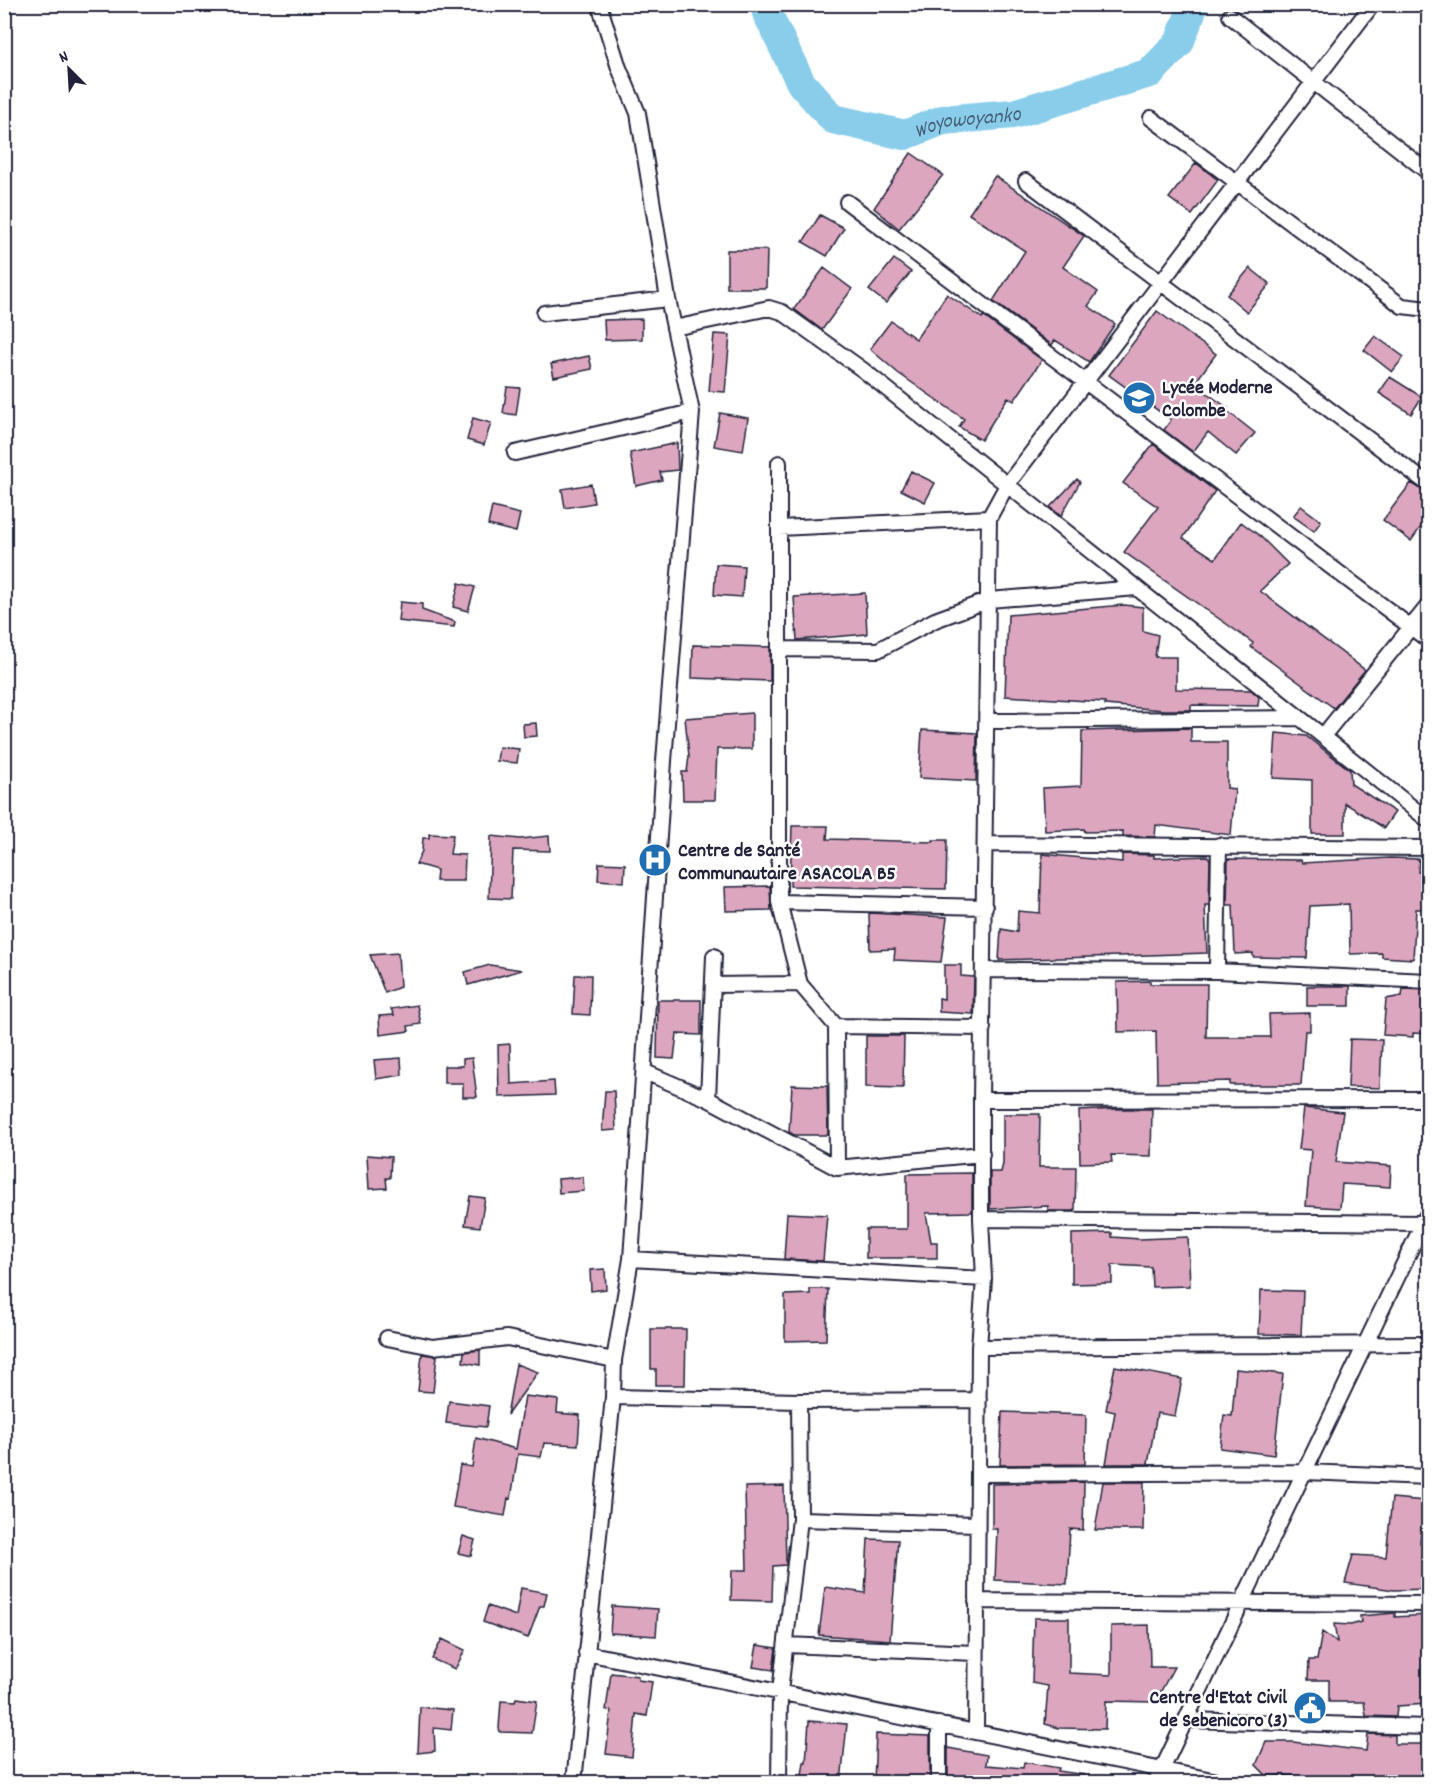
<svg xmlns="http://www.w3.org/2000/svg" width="1433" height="1787" viewBox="0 0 1433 1787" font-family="Dekko,sans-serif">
<rect width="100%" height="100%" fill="#fff"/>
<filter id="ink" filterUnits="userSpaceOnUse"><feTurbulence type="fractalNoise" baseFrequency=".0167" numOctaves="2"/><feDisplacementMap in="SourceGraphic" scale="12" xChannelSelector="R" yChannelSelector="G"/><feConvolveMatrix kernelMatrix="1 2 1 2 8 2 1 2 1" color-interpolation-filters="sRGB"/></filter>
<g filter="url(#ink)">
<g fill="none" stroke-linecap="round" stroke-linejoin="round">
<path stroke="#89cdea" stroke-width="30" id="s1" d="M767 4V13L801 83 833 119 905 135 943 120 1013 114 1150 73 1179 43 1194 4"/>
</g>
<path fill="#dba6be" stroke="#22223b" stroke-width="1.5" d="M911 153 943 175 899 229 874 208Z
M1196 163 1218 180 1192 215 1169 198Z
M995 176 1084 236 1063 267 1098 292 1088 306 1115 324 1089 362 1055 340 1052 345 993 301 1025 251 969 214Z
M820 215 844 228 827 256 803 242Z
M727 250H767L766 288H727Z
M894 259 911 272 886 303 869 290Z
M824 268 852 289 822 330 794 309Z
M1250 268 1270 284 1247 312 1227 295Z
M947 294 982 318 983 316 1042 360 1014 401 1008 397 981 440 959 427 964 419 898 373 870 349 891 321 916 339Z
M1157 311 1216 354 1194 384 1228 408 1226 410 1255 433 1236 455 1208 432 1193 452 1164 430 1171 420 1109 375Z
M642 319V339L605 340 604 320Z
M714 334 730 335 725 392 709 391Z
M1375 336 1404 357 1392 372 1364 350Z
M589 356 592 369 554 377 551 364Z
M1390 377 1422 397 1411 414 1379 393Z
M507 387 520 388 516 415 503 413Z
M720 413 748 418 743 451 714 446Z
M473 418 491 423 484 445 467 440Z
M677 443 678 470 660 472 662 480 636 486 630 453Z
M1153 444 1215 491 1183 538 1215 559 1241 522 1260 536 1288 564 1260 591 1365 670 1334 708 1251 647 1253 643 1228 625 1124 552 1158 507 1123 483Z
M911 471 935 483 925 502 901 490Z
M1077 479 1080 482 1061 516 1050 507Z
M1411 483 1428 493V517L1411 541 1383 520Z
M591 484 594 503 565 508 562 489Z
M1301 506 1321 521 1314 531 1293 516Z
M492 507 520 514 516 532 488 525Z
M716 564 744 566 742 597 714 595Z
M459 583 475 587 468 611 453 607Z
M865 593 867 634 797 640 794 597Z
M400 602 422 604V610L455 622 454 627 398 621Z
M1124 605 1143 607V631L1158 635 1155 657H1176V689L1251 690 1259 697 1258 706 1191 705V710H1163L1105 705V702L1005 696 1008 615Z
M693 645 770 647V681L692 678Z
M752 713V749H717L715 800H683L682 772H687L689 756 685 718Z
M536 723 537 736 524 737 523 724Z
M1191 728V742H1227V788L1235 789 1231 835 1156 825 1155 837 1123 836V831L1085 832 1084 829 1045 831 1043 788 1081 786 1082 731Z
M922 730 977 733 976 781 919 778Z
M1276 733 1306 736 1350 770 1351 784 1395 812 1384 828 1345 803V834H1312V780L1273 778Z
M499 747 519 749 517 763 497 761Z
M792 826H828L827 839 933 842V840H947L946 889 790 886Z
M429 834 453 835 450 854 465 855 464 881H436L437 870 416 864 422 851 423 838H429Z
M491 836 520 839 549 836 550 851 513 850 511 899 489 898Z
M1042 854 1122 862V854L1154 855V858L1207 856 1210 859 1209 905H1205L1207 953 999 960 1001 929 1017 932 1018 911 1040 913Z
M1390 858 1419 859 1418 872H1428V909H1416L1413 959 1382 957V953L1350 954 1349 904 1310 906 1307 958 1253 957V953L1235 954 1233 905H1227L1228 859 1301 860 1302 863Z
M599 863 625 864 624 882 598 880Z
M770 886 771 910 726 911 725 887Z
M869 913 947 917 941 962 894 960 895 949 870 950Z
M398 953 400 987 385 993 370 955Z
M490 965 522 970 468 985 465 972Z
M944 965H961V976L974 977 973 1014 939 1012V998L944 999Z
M575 975H591L590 1015 573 1014Z
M1150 981V984H1207L1206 1037H1270L1269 1014 1310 1013V1031H1305L1301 1085H1230V1081L1157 1083 1156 1031 1118 1032 1117 982Z
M1307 986H1350V1006H1307Z
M1403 989 1428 990V1034L1413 1033V1037L1383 1035 1386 999 1402 996Z
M658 1000H701V1035L677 1034 674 1059 657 1058Z
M417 1005 421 1024 408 1026 409 1031 380 1035 379 1016 394 1015 391 1009Z
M866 1036H904L903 1088 866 1087Z
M1350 1039 1382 1040 1380 1088 1348 1087Z
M510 1044 511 1084 554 1081 555 1095 499 1097 498 1045Z
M401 1058 402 1075 376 1079 374 1060Z
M472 1058 477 1097H463V1083H444V1066H463V1059Z
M792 1085 827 1086 828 1135H794L789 1132Z
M605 1091H614L616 1130 602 1131Z
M1304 1108 1343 1112 1336 1162 1391 1166 1390 1187 1342 1184 1340 1208 1306 1206 1311 1150 1299 1149Z
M1116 1109H1152L1151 1156 1111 1155 1112 1162 1080 1163 1079 1111Z
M1003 1114H1040L1039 1167H1076L1075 1211H1048V1206L990 1209V1172H1001L1003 1164Z
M367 1155 391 1157 390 1178H386L387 1188 369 1189Z
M972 1173V1212L926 1213 931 1242H937V1258H866V1229H907V1174Z
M583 1177 584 1191 559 1193 558 1179Z
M470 1196 485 1198 480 1227 465 1225Z
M787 1213 827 1215 823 1261 784 1259Z
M1112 1233V1237L1140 1239 1188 1237 1190 1286 1152 1287 1151 1267 1112 1265V1283L1072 1284V1234Z
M605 1269 606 1289 591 1291 590 1270Z
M810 1289H828L826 1340 785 1341V1295L810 1294Z
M1261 1290 1303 1291 1301 1335 1259 1334Z
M651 1329H686L685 1385H656V1369H651Z
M480 1350V1365L463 1362 464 1352Z
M422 1354 437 1356 433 1392 418 1391Z
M516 1364 538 1372 507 1415Z
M1115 1366 1182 1379 1175 1416 1157 1413 1148 1464H1106L1115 1412 1106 1410Z
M1236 1369 1283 1374 1274 1455 1220 1448 1224 1415 1232 1416Z
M525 1396 558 1400 557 1413 580 1415 578 1445 544 1443 541 1457 518 1454 511 1499 508 1498 505 1516 453 1507 460 1465 472 1467 476 1438 516 1449Z
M449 1401 489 1406 486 1427 446 1423Z
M1002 1412 1086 1415 1085 1464 1000 1465Z
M1084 1482 1083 1530 1070 1529 1067 1584 995 1580 997 1529H992V1484Z
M1103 1482H1144L1143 1530H1095Z
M784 1486 786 1562V1565L773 1566 772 1601 731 1600 732 1570H747L745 1487Z
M1392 1498 1425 1501 1420 1543 1428 1542V1589L1394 1590 1345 1583 1353 1555 1386 1557Z
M463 1536 475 1540 471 1556 458 1553Z
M868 1539 898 1540 890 1640 819 1635 825 1587 865 1593Z
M521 1588 547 1593 544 1606H540L528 1638 483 1622 488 1606 516 1616Z
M612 1606 658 1609 656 1636 610 1633Z
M1395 1613V1617L1428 1615V1704L1397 1706 1396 1717 1366 1716 1364 1702H1329V1680H1308L1309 1660H1317L1322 1632 1337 1642 1334 1624 1351 1625 1361 1622 1360 1616Z
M1034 1618H1069V1673L1111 1675V1626L1149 1625 1150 1667H1174L1155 1702 1106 1701 1105 1729 1059 1728 1045 1724 1048 1686 1032 1683Z
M442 1639 465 1650 455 1669 432 1659Z
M757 1645 776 1648 773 1670 753 1667Z
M611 1673 638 1676V1680L652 1682 647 1716 636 1714 632 1757 606 1754 611 1711 606 1710Z
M516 1698 537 1701 532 1733 500 1732 499 1728 501 1701 515 1702Z
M420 1707 453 1710 451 1730 434 1728 435 1751 418 1753Z
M809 1721 847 1724 841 1782 801 1781 804 1762H806Z
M876 1734 930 1736V1782H874Z
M1368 1734 1395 1735V1744H1428V1782L1315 1780V1782L1302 1780 1303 1776 1266 1775 1256 1765 1266 1742H1293L1366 1751Z
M948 1748 987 1755 986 1765 1023 1768 1024 1762 1059 1768 1058 1771 1085 1775V1782H948Z"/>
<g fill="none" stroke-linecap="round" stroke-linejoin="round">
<g stroke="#22223b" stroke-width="18">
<path id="minor" d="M1230 16 1428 172
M1151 118 1402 306 1428 309
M1026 181 1428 484
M847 202 1428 640
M544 313 668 299
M674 328 769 308 782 312 863 370 1428 820
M515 453 692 412
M779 463V902L800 984
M779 528 989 518
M779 649 878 650 935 620 989 600 1137 588
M989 721 1300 718
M1323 736 1428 606
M985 844 1428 848
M779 902 985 907
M984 970 1217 971 1428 981
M1217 971 1219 845
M714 985 800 984 836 1026 837 1168
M836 1026 983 1028
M645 1072 708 1099 837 1168 982 1154
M708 1099 714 956
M981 1100 1428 1099
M981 1219 1424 1223
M631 1259 984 1279
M387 1338 433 1347 507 1338 614 1360
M979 1347 1428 1344
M613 1397 799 1401 979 1400
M978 1474 1305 1472 1428 1477
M800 1519 977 1524
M976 1601 1428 1604
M787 1645 975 1653
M586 1653 1222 1782
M1188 1720 1428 1727
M939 1724V1782
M976 1732 979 1347 984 1279 981 1219V1100L989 518 1007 485 1372 5
M574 1782 613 1397 614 1360 631 1259 664 761 692 412 668 299 638 113 619 68 599 4
M779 1782 780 1692 800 1519 799 1401
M1156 1782 1428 1213"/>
</g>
<use href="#minor" stroke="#fff" stroke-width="14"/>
</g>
</g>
<defs>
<g id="school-disc" transform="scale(1.725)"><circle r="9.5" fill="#1f6fb2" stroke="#fff"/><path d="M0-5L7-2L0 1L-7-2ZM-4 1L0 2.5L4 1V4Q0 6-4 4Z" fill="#fff"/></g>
<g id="hospital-disc" transform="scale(1.725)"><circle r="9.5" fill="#1f6fb2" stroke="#fff"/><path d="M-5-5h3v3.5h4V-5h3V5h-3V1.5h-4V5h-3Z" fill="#fff"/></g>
<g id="civic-disc" transform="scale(1.725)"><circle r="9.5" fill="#1f6fb2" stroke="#fff"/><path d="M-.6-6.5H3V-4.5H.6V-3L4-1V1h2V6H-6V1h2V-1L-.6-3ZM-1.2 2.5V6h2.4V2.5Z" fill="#fff"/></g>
</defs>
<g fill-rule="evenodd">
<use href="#school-disc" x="1139" y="398"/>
<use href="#hospital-disc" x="655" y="860"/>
<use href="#civic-disc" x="1310" y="1708"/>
</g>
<g text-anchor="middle" stroke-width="5" stroke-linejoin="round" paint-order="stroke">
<g font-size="20" font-weight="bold" fill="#22223b" stroke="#fff" text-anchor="start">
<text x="1162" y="393">Lycée Moderne<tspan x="1162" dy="23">Colombe</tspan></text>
<text x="678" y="856">Centre de Santé<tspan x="678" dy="23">Communautaire ASACOLA B5</tspan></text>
<text x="1287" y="1703" text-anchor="end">Centre d'Etat Civil<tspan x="1287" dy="23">de Sebenicoro (3)</tspan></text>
</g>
<g font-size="21" font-style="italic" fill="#465e78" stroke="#fff">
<text dy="7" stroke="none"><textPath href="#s1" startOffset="273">Woyowoyanko</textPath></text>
</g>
</g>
<rect width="1433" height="1787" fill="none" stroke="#fff" stroke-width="24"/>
<rect x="12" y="12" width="1409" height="1763" fill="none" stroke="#22223b" stroke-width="2" filter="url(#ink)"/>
<g transform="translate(69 69) rotate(336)" stroke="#ffffff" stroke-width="4.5" paint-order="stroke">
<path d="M0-4.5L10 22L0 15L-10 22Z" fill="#22223b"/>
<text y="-9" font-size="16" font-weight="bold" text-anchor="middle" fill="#22223b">N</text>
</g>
</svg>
